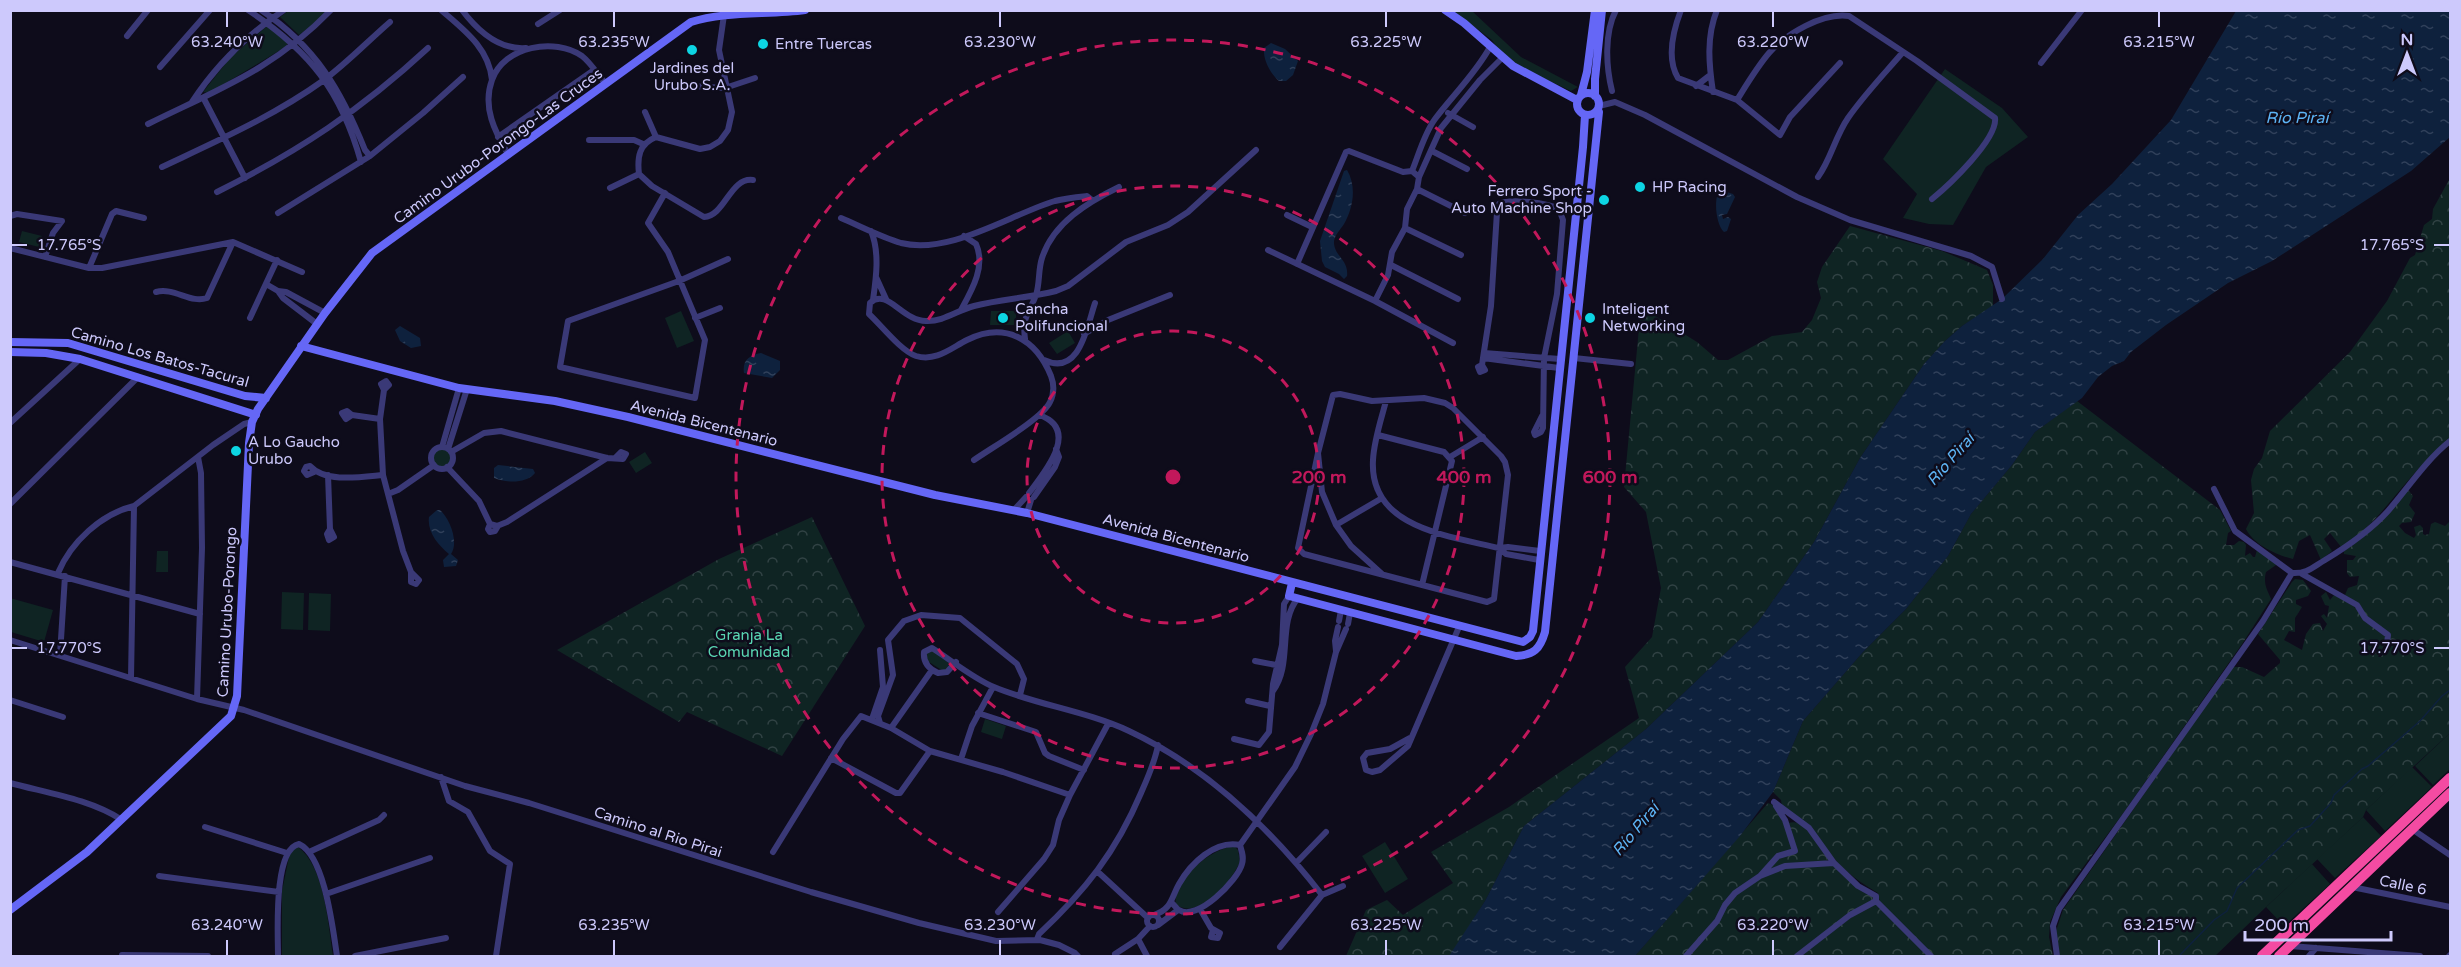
<svg xmlns="http://www.w3.org/2000/svg" width="2461" height="967" viewBox="0 0 2461 967" font-family="'Varela Round',sans-serif">
<defs>
<pattern id="forest-crowns" width="20" height="18" patternUnits="userSpaceOnUse" patternTransform="scale(1.5)"><rect width="20" height="18" fill="#0f2423"/><path d="M2 6a3 3 0 1 1 6 0M12 15a3 3 0 1 1 6 0" fill="none" stroke="#314244"/></pattern>
<pattern id="water-ripples" width="26" height="14" patternUnits="userSpaceOnUse" patternTransform="scale(1.5)"><rect width="26" height="14" fill="#0e213d"/><path d="M2 4q2-2 4 0t4 0M15 11q2-2 4 0t4 0" fill="none" stroke="#30405a"/></pattern>
</defs>
<rect width="100%" height="100%" fill="#0e0c1b"/>
<path fill="#0f2423" d="M288 11H327L319 20 299 35 280 17Z
M1453 11H1472L1521 57 1578 87 1571 91C1545 78 1506 66 1492 40Z
M267 26 287 42V46L209 93 203 92 230 58Z
M1945 69 2002 108 2028 137 1986 167 1953 225 1929 224 1903 218 1917 194 1883 159Z
M22 231 42 236 39 247 19 242Z
M681 311 694 341 677 348 665 318Z
M991 311H1016V325H990Z
M1068 331 1075 343 1057 354 1049 343Z
M433 458a9 9 0 1 1 18 0a9 9 0 1 1-18 0Z
M645 452 652 463 636 473 629 462Z
M157 551H168V572H156Z
M282 592 304 593 303 630 281 629Z
M309 593 331 594 330 631 308 630Z
M10 598 53 610 44 642 11 632Z
M931 650 949 663 948 668 943 671 926 660 927 653Z
M985 719 1006 726 1002 739 981 732Z
M2450 733V769L2433 785 2415 766Z
M2412 767 2432 787 2385 831 2366 810Z
M2363 817 2381 836 2335 878 2317 859Z
M1385 842 1408 879 1385 893 1362 856Z
M1234 846 1238 850 1240 862C1231 882 1200 920 1176 905 1171 880 1212 848 1234 846Z
M298 847C325 867 328 924 333 956H282V891L290 852Z
M2312 864 2330 884 2284 926 2266 907Z"/>
<path fill="url(#forest-crowns)" d="M2450 178V439C2440 448 2429 457 2420 467 2394 495 2374 526 2342 548L2330 533 2324 539 2332 551 2321 560 2310 535 2299 541 2293 559C2277 555 2254 545 2246 529L2254 513 2251 480 2254 469 2262 458 2270 431 2350 352 2387 301 2410 258 2415 255 2424 225 2432 219 2433 209Z
M1850 226 1942 251 1987 270 1993 285V306L1962 326 1945 341 1924 364 1860 458 1814 542 1758 622 1646 729 1524 826 1485 901 1451 955 1346 956 1366 910 1387 900 1403 915 1453 883 1431 852 1509 807 1639 718 1625 667 1652 637 1661 588 1646 512 1624 487 1641 307 1697 342 1718 360H1728L1772 336 1802 332 1812 320 1821 298 1817 282 1822 267Z
M2077 401 2220 510 2231 531 2228 533 2226 545H2234L2239 541 2244 542 2246 545 2245 556 2250 553 2253 557H2255L2257 550 2275 562 2276 565 2266 572C2263 584 2267 589 2271 599L2242 644 2124 812 2061 897 2050 922 2049 937 2053 956H1934L1880 903 1878 893C1863 884 1845 872 1834 858 1815 834 1810 823 1782 806L1781 800 1773 792 1803 721 1863 652 1906 609 1948 556 1971 514 2012 465 2035 432Z
M2408 490 2413 496 2409 505 2415 513 2411 522 2402 523 2399 526 2405 533 2414 538 2416 535 2414 527 2420 525 2423 528V534L2425 535 2429 534 2431 524 2435 522 2445 526 2450 521V733L2366 810 2363 817 2266 907 2215 956H2060L2056 931 2063 910 2233 667H2242L2264 677 2280 663V660L2258 634 2292 582 2295 579 2303 580 2311 591 2308 596 2296 600V604L2302 607 2295 618V632L2289 631 2284 640 2302 650 2306 634 2313 624 2320 623 2323 631 2327 624 2321 616 2324 614 2327 618 2329 606 2325 605 2321 596 2326 592 2330 600 2334 595 2352 605 2385 634 2387 640 2378 657H2381L2390 644V634L2367 618 2359 604 2345 595 2348 588 2357 585 2359 576 2350 577 2347 573V560H2353L2356 556 2344 554V551C2369 536 2389 512 2408 490Z
M812 517 865 626 782 756 687 712 679 722 557 650 719 559Z
M1768 803 1775 806 1796 848 1779 856 1797 850 1788 823C1808 817 1821 847 1831 860L1777 867 1725 903 1720 909 1716 920 1684 956H1635Z
M1831 863 1872 894 1874 899 1794 956H1688L1725 906 1744 888 1779 868Z
M1875 904 1930 956H1799L1863 909Z"/>
<path fill="url(#water-ripples)" d="M2236 11H2450V137L2411 171 2272 261 2228 283 2166 325 2131 352 2124 361 2112 366 2098 377 2082 398 2035 432 2012 465 1971 514 1948 556 1906 609 1863 652 1803 721 1773 792 1740 836 1635 956H1449L1485 901 1524 826 1646 729 1758 622 1814 542 1860 458 1924 364 1945 341 1962 326 2002 299 2043 259 2078 215 2112 184 2171 120Z
M1271 43 1285 49 1298 61 1293 75 1286 81H1279C1270 73 1263 60 1264 48Z
M1347 170C1357 187 1353 208 1344 224 1340 230 1335 235 1334 241 1333 256 1349 259 1347 276L1344 279 1339 274 1325 267 1322 261 1320 241 1344 171Z
M1720 190 1733 194 1735 197 1727 214 1722 215 1723 219 1728 217 1731 219 1727 231 1724 232C1716 225 1713 198 1720 190Z
M400 326 420 338 421 346 411 348 400 341 395 330Z
M761 353 780 361V370L772 378 744 373C742 360 750 355 761 353Z
M498 465 533 469 535 473C526 484 506 483 494 478V468Z
M437 510H440C450 519 459 542 451 554L458 560 456 566 444 567 443 560 449 554C438 545 427 532 429 517Z"/>
<g fill="none" stroke-linecap="round" stroke-linejoin="round">
<path stroke="#0e213d" stroke-width="1.5" d="M2179 956 2214 920 2227 911 2237 888 2298 830 2310 826 2331 803 2334 795 2362 769 2368 766 2420 721 2442 696 2450 690"/>
<path stroke="#3a3977" stroke-width="6" d="M248 10C310 51 341 91 361 162
M261 10C316 47 341 90 365 150L370 156
M441 10C464 30 489 48 492 80
M462 10C477 30 499 50 526 48
M1681 10C1673 31 1666 58 1678 78L1737 100 1780 135 1790 117 1840 63
M724 15 719 50 732 112 728 130 720 141 710 147 700 149 656 137C639 144 637 157 639 174L652 186 704 217C725 216 730 177 753 180
M538 24 560 10
M127 36 148 10
M2041 63 2082 10
M160 67 210 10
M676 85 725 88 755 78
M1696 86 1709 76
M1612 91C1606 67 1604 33 1616 10
M1713 92C1709 65 1706 37 1717 10
M204 99 245 178
M1737 100C1747 84 1757 67 1769 53 1786 34 1823 12 1849 16L1917 61 1995 118C1998 139 1948 186 1932 199
M192 102C216 65 247 35 284 10
M1599 106 1615 102 1645 115 1797 197 1850 220 1971 256 1992 267 2002 299
M645 112 656 137
M1448 113 1473 127
M148 124C219 89 274 69 331 10
M498 137 594 70
M589 140H634L643 144
M1432 151 1467 169
M508 154C495 132 482 107 492 80 504 46 555 37 582 56 591 63 598 75 606 84
M162 167C217 141 274 116 324 80 347 63 368 41 390 22
M1412 171C1419 154 1424 134 1435 119 1453 95 1476 73 1490 47
M1818 177C1831 159 1835 137 1848 118 1864 95 1885 73 1903 52
M610 188 639 174
M1417 189 1465 213
M217 192C299 151 361 110 428 48
M665 193 648 223 668 252 705 340 695 398 560 367 568 321 679 281 728 259
M278 213 370 156 423 113 463 77
M1287 215 1312 227
M10 216 17 214 62 221 53 233 45 257
M841 218C860 226 881 237 901 243 950 255 1009 215 1055 201 1066 198 1077 197 1087 196L1092 200
M1405 228 1461 255
M871 231C880 252 876 279 873 300
M10 248 89 268H102L233 242 302 272
M1268 250 1375 301 1453 343
M1297 264 1346 152 1349 151 1403 172 1412 171 1419 177
M1391 265 1458 299
M89 268 112 214 116 211 144 218
M876 277 886 299
M266 284 278 291 286 292 325 313
M278 291 283 298 317 324
M156 292C174 287 191 304 207 298L233 242
M1375 301 1388 275 1392 252 1405 228 1407 209 1417 189 1419 177 1441 128 1480 80 1502 58
M961 310C972 290 986 266 976 244L964 236
M250 318 277 260
M695 318 720 308
M1084 334 1108 320 1170 295
M1025 339C1022 316 1029 314 1036 295 1040 283 1038 270 1042 258 1053 223 1088 202 1119 187
M1484 353 1560 359
M1483 358 1559 368
M1574 358 1631 364
M1044 360C1080 377 1087 326 1095 303
M1482 365 1485 370 1480 372 1478 367 1482 365 1483 358 1491 306 1497 212 1499 204C1510 198 1548 203 1559 209L1563 220 1557 294 1544 358 1543 428 1541 432 1535 435 1534 432 1542 416
M384 390 389 385 386 381 381 384 384 390 380 419 383 475 403 551 411 572V582L416 584 419 580 411 572
M1386 401C1381 420 1374 440 1373 460 1369 528 1449 536 1499 548L1508 547 1540 551
M352 415 346 419 342 413 347 411 352 415 380 419
M10 423 80 359
M1378 435 1444 452 1452 461 1422 585
M442 447 459 388
M431 458a11 11 0 1 1 22 0a11 11 0 1 1-22 0Z
M448 449 467 389
M451 452 484 433 501 431 607 458 623 459 626 454 621 452 615 458
M1318 453 1298 548 1304 554 1487 602 1494 599 1508 475 1505 462 1501 456 1453 408 1445 403 1424 398 1372 401 1340 394 1333 395 1318 453 1322 492 1336 525 1351 546 1382 574
M1450 457 1483 437
M974 460C991 448 1042 419 1050 402 1054 394 1054 384 1051 376 1036 339 1005 321 967 340 951 348 936 362 916 356 901 351 881 325 869 314L870 303C887 287 902 321 926 321 943 322 958 310 974 306 1001 299 1029 298 1056 291L1068 286 1126 242 1168 225 1188 212 1256 150
M447 467 479 501 490 524 497 526 507 522 607 458
M314 472 307 475 304 471 306 467 310 466C325 483 361 477 383 475
M328 475 330 529 334 537 329 540 327 534 330 529
M2214 489 2235 531 2292 573
M1029 493C1045 472 1081 429 1039 415
M388 494 398 490 434 465
M1034 497 1055 467 1059 457 1056 449
M10 504 138 377
M1014 510 1026 497
M1027 513 1031 500
M490 524 488 529 490 532 495 531 498 526
M1336 525 1382 498
M1499 548 1506 554 1539 560
M10 562 200 614
M58 573C71 542 101 514 134 506L213 445 244 424 252 422
M2302 574 2357 605 2365 618 2388 635 2387 644
M1339 621 1341 610
M1348 624 1350 613
M10 640 197 699 244 710 465 786 529 803 811 892 919 923 996 941 1040 940 1059 945 1075 953 1078 956
M1336 651 1335 641 1338 627
M60 655 65 576
M1255 661 1276 665
M956 662 947 672 938 673C929 669 923 662 924 652L932 648C951 660 974 679 994 687 1037 705 1086 711 1129 731 1206 767 1270 828 1322 895
M131 678 134 506
M1273 691C1293 664 1277 623 1298 598
M197 699 202 548 201 473 198 457
M10 700 63 717
M1248 701 1270 706
M978 713 1036 732 1045 753 1049 756 1084 770
M872 719 883 687 880 650
M880 723 878 716 893 675 888 640 904 621 921 615 960 618 1017 664 1024 679 1020 695
M891 728 932 670
M1410 738 1390 749 1367 753 1363 758 1366 770 1372 772 1380 770 1408 746 1459 627
M1234 739 1259 745 1269 732 1273 684 1282 645 1284 604 1289 596
M831 758 896 793H900L930 751
M961 759 972 726 993 687
M441 777 449 801 468 812 490 851 510 864 496 956
M10 783C47 793 90 799 122 820
M1774 802 1809 828 1834 863 1858 886 1876 896V901L1931 956
M205 827 287 853
M2412 829 2450 855
M1240 845 1295 767 1311 734 1323 704 1336 652 1346 629
M309 852 379 820 384 815
M773 852 843 739 861 716 891 728 930 751 1003 772 1070 795
M1297 862 1326 832
M1098 872 1148 918
M159 876 279 892
M1760 876 1785 866 1834 863
M2352 887 2450 907
M326 894 430 858
M1172 903C1173 904 1178 910 1179 910 1197 922 1238 880 1242 864 1244 857 1242 852 1240 845
M1200 909 1211 928 1220 933 1218 938 1211 937 1213 930
M998 912 1044 859 1053 845 1059 820 1070 795 1108 724
M1154 915C1172 909 1171 898 1179 884 1191 863 1215 840 1240 845
M1147 921a6 6 0 1 1 12 0a6 6 0 1 1-12 0Z
M1158 925 1178 910
M1037 939 1039 934C1085 891 1116 852 1141 793 1148 777 1155 762 1158 745
M1138 939 1147 956
M2290 946 2420 956
M1280 947 1322 895 1343 886
M1115 954 1138 939 1150 926
M122 955 208 956
M278 956C278 934 273 849 299 844 325 856 333 930 337 956
M355 956 446 938
M1686 956 1717 921 1725 905 1735 893 1760 876 1778 856 1795 851 1785 820 1776 806
M1797 956 1850 915 1876 901
M2057 956 2053 926 2059 909 2263 621 2292 573C2307 574 2313 567 2325 560 2348 546 2370 531 2388 511 2408 488 2426 460 2450 441
M2309 956 2316 948
M2449 956 2450 955"/>
<path stroke="#6567f6" stroke-width="8" d="M1445 10 1464 23 1513 66 1577 100
M1577 104a11 11 0 1 1 22 0a11 11 0 1 1-22 0Z
M1581 95 1587 72 1595 10
M1595 96V79L1602 10
M10 342 68 343 245 396 266 398
M301 346 459 388 555 401 628 417 935 495 1027 513 1523 642 1530 637 1533 631 1583 147 1585 115
M10 352 46 353 80 359 256 415
M1292 583 1289 596 1516 656C1534 655 1540 649 1545 632L1599 112 1598 110
M10 910 87 852 231 716 237 696 249 443 252 422 258 409 325 313 372 253 691 22C724 11 769 15 805 10"/>
<path stroke="#f44ba2" stroke-width="10" d="M2262 956 2450 778
M2279 956 2450 793"/>
</g>
<path fill="none" stroke="#cdc9fc" stroke-width="2" d="M227 12V27M614 12V27M1000 12V27M1386 12V27M1773 12V27M2159 12V27M12 245H27M2434 245H2449M12 648H27M2434 648H2449M227 940V955M614 940V955M1000 940V955M1386 940V955M1773 940V955M2159 940V955"/>
<g fill="none" stroke="#c2185b" stroke-width="3" stroke-dasharray="10 8">
<circle cx="1173" cy="477" r="146"/>
<circle cx="1173" cy="477" r="291"/>
<circle cx="1173" cy="477" r="437"/>
</g>
<g fill="#0dd5e3" stroke="#0e0c1b" stroke-width="2">
<circle cx="763" cy="44" r="6"/>
<circle cx="692" cy="50" r="6"/>
<circle cx="1640" cy="187" r="6"/>
<circle cx="1604" cy="200" r="6"/>
<circle cx="1003" cy="318" r="6"/>
<circle cx="1590" cy="318" r="6"/>
<circle cx="236" cy="451" r="6"/>
</g>
<g text-anchor="middle" stroke-width="5" stroke-linejoin="round" paint-order="stroke">
<g font-size="15" fill="#cdc9fc" stroke="#0e0c1b" text-anchor="start">
<text x="775" y="49">Entre Tuercas</text>
<text x="692" y="73" text-anchor="middle">Jardines del<tspan x="692" dy="17">Urubo S.A.</tspan></text>
<text x="1652" y="192">HP Racing</text>
<text x="1592" y="196" text-anchor="end">Ferrero Sport -<tspan x="1592" dy="17">Auto Machine Shop</tspan></text>
<text x="1015" y="314">Cancha<tspan x="1015" dy="17">Polifuncional</tspan></text>
<text x="1602" y="314">Inteligent<tspan x="1602" dy="17">Networking</tspan></text>
<text x="248" y="447">A Lo Gaucho<tspan x="248" dy="17">Urubo</tspan></text>
</g>
<g font-size="15" fill="#cdc9fc" stroke="#0e0c1b">
<text transform="translate(498 146) rotate(-36)" y="5">Camino Urubo-Porongo-Las Cruces</text>
<text transform="translate(160 357) rotate(16)" y="5">Camino Los Batos-Tacural</text>
<text transform="translate(704 423) rotate(14)" y="5">Avenida Bicentenario</text>
<text transform="translate(1176 538) rotate(15)" y="5">Avenida Bicentenario</text>
<text transform="translate(227 612) rotate(-87)" y="5">Camino Urubo-Porongo</text>
<text transform="translate(658 832) rotate(18)" y="5">Camino al Rio Pirai</text>
<text transform="translate(2403 885) rotate(12)" y="5">Calle 6</text>
</g>
<g font-size="15" fill="#5ad6b3" stroke="#0e0c1b">
<text x="749" y="640">Granja La<tspan x="749" dy="17">Comunidad</tspan></text>
</g>
<g font-size="16" font-style="italic" fill="#5db4f5" stroke="#0e0c1b">
<text x="2297" y="123">Río Piraí</text>
<text transform="translate(1950 459) rotate(-49)" y="6">Río Piraí</text>
<text transform="translate(1635 829) rotate(-50)" y="6">Río Piraí</text>
</g>
</g>
<g font-size="15" text-anchor="middle" fill="#cdc9fc" stroke="#0e0c1b" stroke-width="5" stroke-linejoin="round" paint-order="stroke">
<text x="227" y="47">63.240°W</text>
<text x="614" y="47">63.235°W</text>
<text x="1000" y="47">63.230°W</text>
<text x="1386" y="47">63.225°W</text>
<text x="1773" y="47">63.220°W</text>
<text x="2159" y="47">63.215°W</text>
<text x="69" y="250">17.765°S</text>
<text x="2392" y="250">17.765°S</text>
<text x="69" y="653">17.770°S</text>
<text x="2392" y="653">17.770°S</text>
<text x="227" y="930">63.240°W</text>
<text x="614" y="930">63.235°W</text>
<text x="1000" y="930">63.230°W</text>
<text x="1386" y="930">63.225°W</text>
<text x="1773" y="930">63.220°W</text>
<text x="2159" y="930">63.215°W</text>
</g>
<circle cx="1173" cy="477" r="9" fill="#c2185b" stroke="#0e0c1b" stroke-width="3"/>
<g font-size="18" text-anchor="middle" font-weight="bold" fill="#c2185b" stroke="#0e0c1b" stroke-width="5" stroke-linejoin="round" paint-order="stroke">
<text x="1319" y="483">200 m</text>
<text x="1464" y="483">400 m</text>
<text x="1610" y="483">600 m</text>
</g>
<rect width="2461" height="967" fill="none" stroke="#cdc9fc" stroke-width="24"/>
<g transform="translate(2407 54)" stroke="#0e0c1b" stroke-width="4.5" paint-order="stroke">
<path d="M0-4.5L10 22L0 15L-10 22Z" fill="#cdc9fc"/>
<text y="-9" font-size="16" font-weight="bold" text-anchor="middle" fill="#cdc9fc">N</text>
</g>
<path d="M2245 931v9h146v-9" fill="none" stroke="#cdc9fc" stroke-width="3"/>
<text x="2254" y="931" font-size="18" fill="#cdc9fc" stroke="#0e0c1b" stroke-width="4.5" paint-order="stroke">200 m</text>
</svg>
